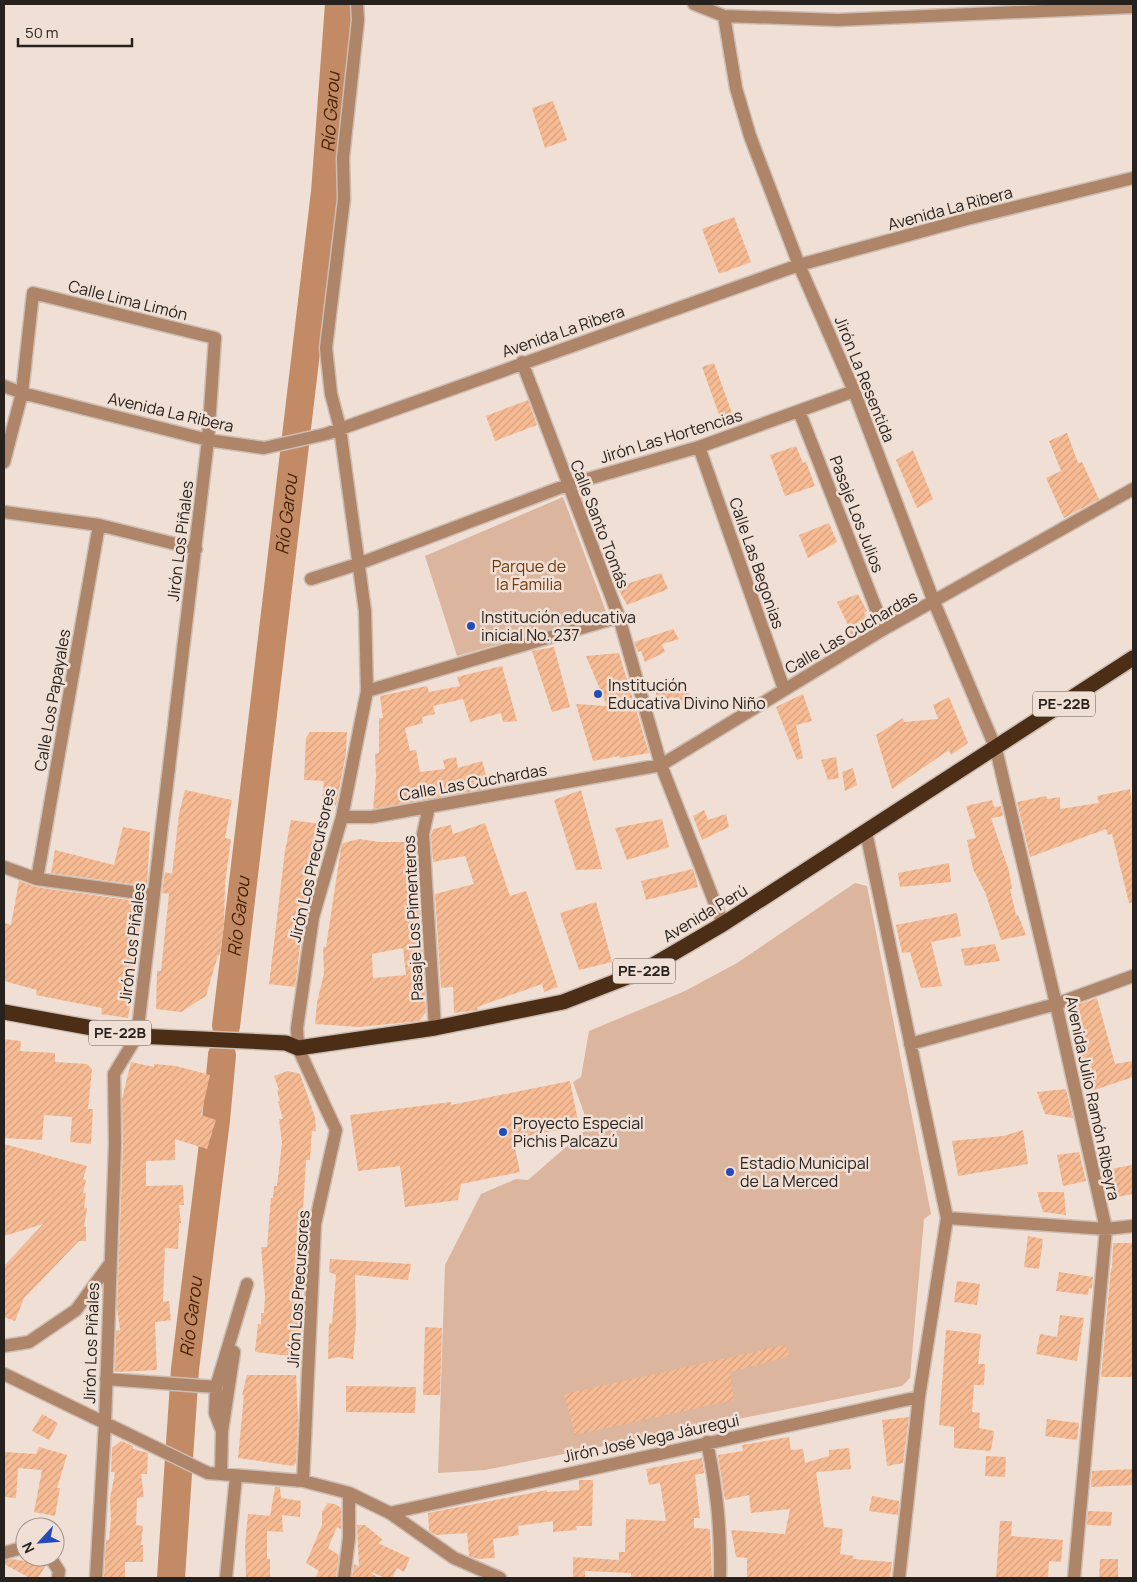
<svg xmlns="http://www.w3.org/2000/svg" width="1137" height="1582" viewBox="0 0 1137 1582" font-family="Manrope,sans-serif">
<defs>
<pattern id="building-hatch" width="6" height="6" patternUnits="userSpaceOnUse" patternTransform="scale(1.25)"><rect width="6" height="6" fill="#f7bb94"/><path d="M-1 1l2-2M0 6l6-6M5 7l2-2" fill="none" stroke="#d4a07f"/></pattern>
</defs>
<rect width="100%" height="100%" fill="#f0dfd4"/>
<path fill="#dbb59d" d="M563 497 607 614 457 656 425 556Z
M855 883 867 886 931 1214 924 1219 910 1378 902 1386 485 1470 438 1473 445 1265 481 1194 516 1179 528 1180 589 1127 573 1082 581 1077 589 1031 685 991 737 963Z"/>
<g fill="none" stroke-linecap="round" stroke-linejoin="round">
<g stroke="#c28a65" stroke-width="28">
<path id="s1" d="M226 1026 325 192 339 4"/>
<path id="s2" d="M171 1578 185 1369 216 1120 222 1055"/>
</g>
</g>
<path fill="url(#building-hatch)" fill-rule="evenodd" d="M553 101 567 140 545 148 532 108Z
M734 217 751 262 719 274 702 229Z
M714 363 733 416 721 420 702 367Z
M528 400 537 425 495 441 486 416Z
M1067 433 1078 463 1082 462 1099 499 1064 518 1046 478 1061 471 1049 441Z
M796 446 803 463 806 462 815 486 785 496 770 455Z
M913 450 933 499 917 508 896 460Z
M829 523 837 542 808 558 799 535Z
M661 573 668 589 627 605 617 587Z
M858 594 867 611 864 612 871 628 852 639 848 625 837 602Z
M673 629 679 639 662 644 665 652 645 662 641 651 638 652 634 642Z
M554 647 570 707 552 712 532 651Z
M619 653 649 753 620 758 619 756 593 761 576 704 607 706 586 656Z
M502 666 517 721 503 722 501 713 470 722 463 699 433 706 435 714 422 717 423 723 405 728 410 751 416 750 420 772 445 769 443 760 456 757 458 768 482 761 490 788 373 809 376 776 375 754 379 753V718H383L380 696 427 686 429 692 460 686 457 677Z
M683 680 692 702 661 711 655 691Z
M803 694 812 721 796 725 803 758 797 760 776 707Z
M949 697 968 743 951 755 949 750 892 789 876 735 903 718 904 722 938 719 933 705Z
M310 732H347L346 753 336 805 322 804 324 781 304 780 306 738Z
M836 757 839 778 828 780 821 760Z
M853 768 857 785 845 791 842 772Z
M1130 789 1133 810V902L1129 903 1112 834 1108 835 1106 829 1030 857 1017 802 1046 796 1047 799 1060 797V809L1099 803 1097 796Z
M185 790 232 800 225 838 231 839 225 883 224 924 220 955H218L206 996 181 1012 156 1009 157 971H161L169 894 162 893 165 872 172 874 179 814Z
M581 790 594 838 602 869 576 870 554 800Z
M992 800 994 807 1001 806 1003 816 991 818 1009 871 1012 889H1010L1016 915H1018L1026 935 1001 940 985 892 973 869 967 840 976 838 966 806Z
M704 810 708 820 726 814 729 827 702 840 693 816Z
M662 819 669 847 627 860 615 828Z
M291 820 321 824 312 865H310L295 987 269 984 285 851Z
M485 823 510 896 526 891 558 987 544 992 542 984 477 1007 478 1010 454 1013 453 987 441 988 435 894 474 884 465 856 433 862 431 835 433 829 451 825 453 834Z
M123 827 150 832 147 886 51 873 55 850 114 865Z
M359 839 379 842H415L426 1012 419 1021 359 1027 315 1024 317 1003 324 973 323 947H326L341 848 343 843ZM403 948 406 975 373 978 372 954Z
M949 863 951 882 900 887 898 873Z
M693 869 698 887 646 900 641 881Z
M19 881 36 887 143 902 130 989H133L128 1018 101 1014 102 1008 36 995 37 990 4 981V923L11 925Z
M596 902 612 962 579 970 560 913Z
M957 913 961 936 931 942 942 986 921 988 910 952 902 953 896 925Z
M995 944 1000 961 965 966 961 949Z
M1097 998 1115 1064 1133 1061V1077L1088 1092 1082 1072 1085 1071 1068 1008Z
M4 1039 21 1041 20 1051 55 1053V1062L87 1064 92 1069 88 1109H93L91 1144 70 1142 72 1117 44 1115 42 1140 4 1138Z
M131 1062 154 1067V1064L176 1066 210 1075 201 1115 216 1120 207 1149 175 1139V1160L146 1161V1186L183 1185 184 1205H179L181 1223H179L178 1249 165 1248 163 1302 169 1301 171 1320 155 1322 157 1370 117 1372H115L116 1331 120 1330 117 1309 123 1144 122 1099Z
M288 1071 300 1074 315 1117 316 1131H312L310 1160H306L300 1261 303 1311 298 1357 255 1352 258 1324 261 1325V1313H264L265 1297 261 1247H267L271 1198H273L274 1186H277L282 1143 279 1119H283L278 1102 280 1101 277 1091 279 1090 274 1076Z
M570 1081 579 1126 513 1139 520 1172 461 1184 458 1200 405 1207 400 1166 358 1171 350 1115 451 1102V1105Z
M1066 1089 1073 1118 1045 1114 1037 1092Z
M1023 1130 1028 1164 958 1176 952 1141 1003 1136Z
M4 1144 87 1166 83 1179 86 1180 83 1193H86L84 1208H87L84 1227H86V1241H79L24 1298 15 1321 4 1317V1266L43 1224 4 1236Z
M1079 1152 1086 1181 1063 1186 1057 1155Z
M1132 1165 1133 1194 1112 1198 1106 1170Z
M1037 1192H1064L1066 1215 1043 1212Z
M1028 1236 1043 1239 1039 1269 1024 1267Z
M1113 1243H1133V1377H1101L1111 1268H1112Z
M330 1259 411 1264 408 1280 355 1275 356 1325 353 1359 339 1357 328 1359 329 1324 332 1323 336 1275 329 1272Z
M1059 1272 1093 1277 1092 1289 1089 1288 1088 1295 1056 1291Z
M957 1281 980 1284 977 1305 954 1302Z
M1060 1315 1084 1318 1077 1361 1036 1354 1040 1334 1057 1337Z
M425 1327 442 1328 440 1395H423Z
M946 1330 981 1334 978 1364H985L984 1385H974L972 1412 980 1413 979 1428 994 1431 991 1451 954 1448V1427L939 1425Z
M785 1345 790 1356 730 1372 734 1400 575 1435 564 1394Z
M247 1375H296L298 1418 296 1463 293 1466 238 1458 244 1395H242Z
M346 1386 416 1387 415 1413 346 1412Z
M42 1414 58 1423 49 1440 32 1431Z
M909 1417 903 1463 887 1466 882 1420Z
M1047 1419 1079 1423 1077 1440 1045 1436Z
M789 1437 791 1450 803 1449 805 1463 829 1456V1450L849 1448 851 1469 816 1472 824 1527 843 1529 840 1554 854 1556 853 1559 892 1562 890 1578H747V1558L736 1557 731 1530 785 1534 790 1509 751 1513 749 1495 725 1500 718 1455 743 1451 742 1445Z
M121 1441 133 1446V1449L148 1453 147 1474H141L144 1497 137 1498 136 1525 143 1526 141 1545H143V1562H125V1578H104L106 1540H109L111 1520 110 1499 115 1472H111L112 1448Z
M39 1447 67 1455 57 1488H60L55 1516 34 1512 42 1470 18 1468 16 1498 4 1497V1452L36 1454Z
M986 1456 1006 1457 1005 1477 985 1476Z
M702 1458 704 1473 695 1475 700 1518H694V1528L710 1529 712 1578H631V1573L585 1571V1578H573V1557L619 1560V1552H625L626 1519 666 1521 660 1483 649 1485 646 1469Z
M1133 1469V1485L1091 1487 1092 1471Z
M579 1480H593L592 1526H576L577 1530 553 1532V1521L518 1526 519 1535 493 1539 495 1558 478 1559 469 1556 467 1533 436 1535 429 1531 428 1513 547 1490V1492L579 1490Z
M275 1487H280L281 1498 301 1501 300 1517 282 1515 283 1532 267 1531V1559H270V1578H246L245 1544 248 1514 270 1516Z
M872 1496 899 1501 898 1515 869 1511Z
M328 1503 335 1504 341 1508V1529L337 1527 328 1548 339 1555 336 1578H315L319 1571 306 1563 322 1525V1512Z
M1088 1511 1112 1512 1111 1526 1087 1525Z
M1000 1521H1012L1011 1536 1063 1540 1061 1562 1049 1561 1048 1578H996Z
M357 1525H365L383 1540 378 1543 410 1558 404 1572 397 1568 392 1578H385L369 1571 378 1578H352L354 1564 359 1567Z
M33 1557 42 1559 46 1565 38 1578H30L4 1564V1561L12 1559 30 1562Z
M1100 1559H1118V1578H1099Z"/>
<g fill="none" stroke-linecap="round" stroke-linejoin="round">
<g stroke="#ccbdb3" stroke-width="15">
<path id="minor" d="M694 4 724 16 838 20 1133 7
M724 16 736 88 750 136 799 265 854 391 934 602 996 749 1056 1004 1106 1229 1074 1578
M522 362 619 617 661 765 723 924
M4 386 22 393 208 440 264 448 326 434 799 265 967 219 1133 178
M799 411 884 629
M699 447 784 689
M4 462 22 393 33 293 215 338 208 440 137 1036 114 1074 115 1144 105 1423 96 1578
M4 512 99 525 196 549
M311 579 358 564 567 485 699 447 854 391
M367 691 619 617
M429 807 423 834 435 1028
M342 817H372L661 765 884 629 1133 489
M866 832 947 1218 919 1397 899 1578
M4 867 37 879 154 895
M37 879 99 525
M910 1044 1056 1004 1133 976
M947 1218 1106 1229 1133 1226
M4 1346 29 1342 76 1310 109 1265
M4 1374 208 1473 303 1481 349 1493 390 1513 454 1558 500 1578
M106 1379 216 1387
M222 1431 234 1352
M707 1442C717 1491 721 1529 720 1578
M221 1474 222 1431 215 1413 216 1387 247 1284
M303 1481 315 1224 336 1130 298 1048 297 1028 313 917 342 817 367 691 365 611 340 428 331 394 326 348 344 199 343 158 358 20 357 4
M390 1513 919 1397
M4 1553 25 1547
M50 1557 59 1571 58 1578
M226 1578 236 1476
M344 1578 349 1538V1493"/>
</g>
<g stroke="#ccbdb3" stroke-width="18">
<path id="highway" d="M4 1012 137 1036 286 1043 298 1048 435 1028 563 1002 643 971 723 924 1133 658"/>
</g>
<use href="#minor" stroke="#af8569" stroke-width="12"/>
<use href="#highway" stroke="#4c2d16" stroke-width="15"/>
</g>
<g fill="#234cba" stroke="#f0dfd4" stroke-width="2">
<circle cx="471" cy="626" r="5"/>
<circle cx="598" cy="694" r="5"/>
<circle cx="503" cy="1132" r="5"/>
<circle cx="730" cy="1172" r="5"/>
</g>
<g text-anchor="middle" stroke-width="5" stroke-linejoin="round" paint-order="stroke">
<g fill="#f0dfd4" stroke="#645b55" stroke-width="1">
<rect x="1033" y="691.5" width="62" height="25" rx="4"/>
<rect x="613" y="958.5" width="62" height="25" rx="4"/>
<rect x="89" y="1020.5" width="62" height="25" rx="4"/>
</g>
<g font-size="15" font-weight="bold" fill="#28221e">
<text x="1064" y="709">PE-22B</text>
<text x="644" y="976">PE-22B</text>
<text x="120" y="1038">PE-22B</text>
</g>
<g font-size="16" fill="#28221e" stroke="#f0dfd4">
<text transform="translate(950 208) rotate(-15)" y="6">Avenida La Ribera</text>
<text transform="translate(128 300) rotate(14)" y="6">Calle Lima Limón</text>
<text transform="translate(563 331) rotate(-19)" y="6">Avenida La Ribera</text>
<text transform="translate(865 379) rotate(68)" y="6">Jirón La Resentida</text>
<text transform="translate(171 412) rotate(13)" y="6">Avenida La Ribera</text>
<text transform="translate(671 436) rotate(-17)" y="6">Jirón Las Hortencias</text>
<text transform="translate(857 514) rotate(69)" y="6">Pasaje Los Julios</text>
<text transform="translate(600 524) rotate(69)" y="6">Calle Santo Tomás</text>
<text transform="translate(180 541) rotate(-83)" y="6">Jirón Los Piñales</text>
<text transform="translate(757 563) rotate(71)" y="6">Calle Las Begonias</text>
<text transform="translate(851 632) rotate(-30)" y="6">Calle Las Cuchardas</text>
<text transform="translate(52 700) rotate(-80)" y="6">Calle Los Papayales</text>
<text transform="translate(473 782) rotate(-10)" y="6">Calle Las Cuchardas</text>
<text transform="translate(312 865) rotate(-77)" y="6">Jirón Los Precursores</text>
<text transform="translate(705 913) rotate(-31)" y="6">Avenida Perú</text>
<text transform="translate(413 918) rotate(-93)" y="6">Pasaje Los Pimenteros</text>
<text transform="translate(132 943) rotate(-83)" y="6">Jirón Los Piñales</text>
<text transform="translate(1093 1098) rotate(78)" y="6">Avenida Julio Ramón Ribeyra</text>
<text transform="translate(298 1289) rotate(-86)" y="6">Jirón Los Precursores</text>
<text transform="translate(91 1343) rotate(-88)" y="6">Jirón Los Piñales</text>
<text transform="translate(651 1438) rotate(-12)" y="6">Jirón José Vega Jáuregui</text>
</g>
<g font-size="16" fill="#6f390d" stroke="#f0dfd4">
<text x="529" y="572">Parque de<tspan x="529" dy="18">la Familia</tspan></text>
</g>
<g font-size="16" fill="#28221e" stroke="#f0dfd4" text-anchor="start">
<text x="481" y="623">Institución educativa<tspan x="481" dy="18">inicial No. 237</tspan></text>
<text x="608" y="691">Institución<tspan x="608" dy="18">Educativa Divino Niño</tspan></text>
<text x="513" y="1129">Proyecto Especial<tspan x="513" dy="18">Pichis Palcazú</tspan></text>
<text x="740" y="1169">Estadio Municipal<tspan x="740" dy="18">de La Merced</tspan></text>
</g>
<g font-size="18" font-style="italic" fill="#441f01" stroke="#f0dfd4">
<text dy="6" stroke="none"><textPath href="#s1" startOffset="920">Río Garou</textPath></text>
<text dy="6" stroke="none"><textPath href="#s1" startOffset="515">Río Garou</textPath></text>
<text dy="6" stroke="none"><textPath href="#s1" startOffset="110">Río Garou</textPath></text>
<text dy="6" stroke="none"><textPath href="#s2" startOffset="262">Río Garou</textPath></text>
</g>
</g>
<rect width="1137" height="1582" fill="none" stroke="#28221e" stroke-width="10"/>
<g transform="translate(40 1542) rotate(244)"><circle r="24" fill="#f0dfd4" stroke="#a0938b"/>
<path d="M0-4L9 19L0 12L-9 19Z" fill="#234cba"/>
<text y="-8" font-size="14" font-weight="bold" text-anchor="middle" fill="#28221e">N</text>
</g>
<path d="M18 38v8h114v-8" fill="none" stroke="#28221e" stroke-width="2.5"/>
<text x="25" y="38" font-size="15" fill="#28221e" stroke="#f0dfd4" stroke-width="4" paint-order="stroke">50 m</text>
</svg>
